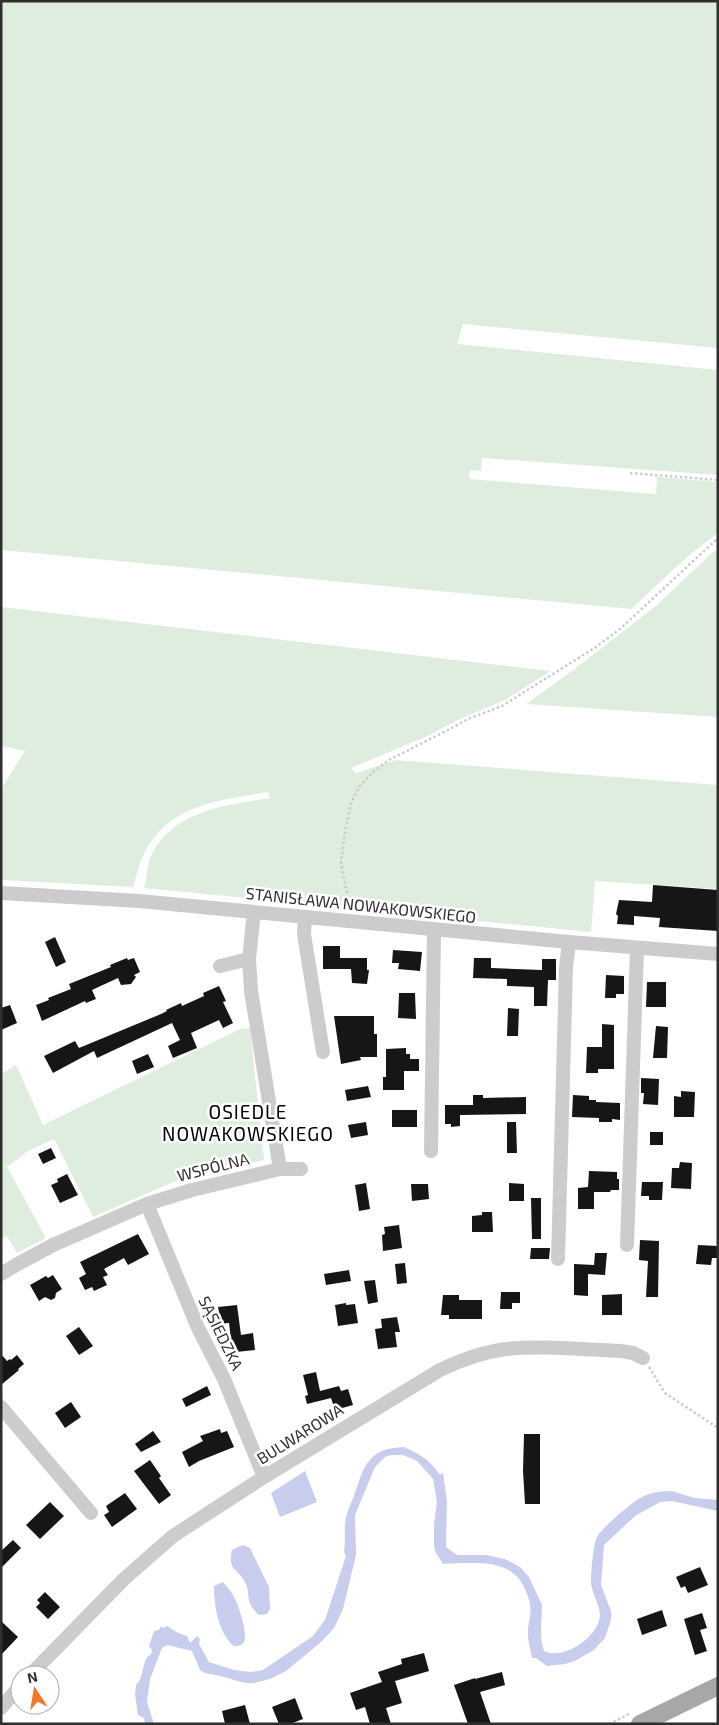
<svg xmlns="http://www.w3.org/2000/svg" width="719" height="1725" viewBox="0 0 719 1725" font-family="'Exo 2',sans-serif">
<rect width="100%" height="100%" fill="#fff"/>
<path fill="#deeddd" d="M1 1H718V348L463 324 457 344 718 370V475L482 458 481 471 470 470 469 479 656 494 657 477 718 482V533L688 556 631 609 1 550Z
M714 551 718 552V717L526 704 576 668 657 605Z
M1 607 551 671 505 700 460 719 425 737 351 768 356 773 396 760 718 785V889L595 881 591 932 144 888C147 877 147 864 152 854 173 810 228 805 270 798L268 792C216 801 167 804 142 858 138 867 136 878 133 887L1 880V789L25 751 1 746Z
M250 1028 264 1160 180 1179 93 1217 54 1139 28 1151 7 1167 46 1238 17 1253 7 1236 1 1240V1074L16 1065 43 1125 240 1029Z"/>
<path fill="#c8cdee" d="M404 1447C421 1455 429 1459 440 1475L443 1473 447 1501 446 1547 457 1555H486L505 1559 520 1567 529 1577 542 1605 541 1634 542 1644 544 1651C564 1661 600 1636 600 1614 599 1603 591 1592 591 1581 591 1571 593 1549 596 1539 598 1531 628 1506 637 1500 645 1494 659 1491 669 1491 679 1492 686 1496 695 1498 702 1499 710 1499 718 1500V1511L672 1501 660 1502 635 1516 604 1545 601 1585 611 1611V1620L605 1638 594 1650 575 1661 565 1664 547 1666 536 1658H532C531 1651 528 1642 528 1635 527 1625 532 1615 530 1604 522 1569 502 1563 470 1563 461 1563 452 1563 443 1564L436 1553 434 1546V1524L437 1502 433 1479 417 1461 403 1455H391L385 1457 375 1467 355 1515 356 1555 343 1609 334 1628 321 1642 286 1671 270 1679 254 1683H245L220 1676 205 1673 200 1670 192 1651 167 1645 162 1648 150 1679 147 1702 154 1724H145L144 1718 138 1715 135 1694 136 1685C145 1677 141 1660 151 1654L152 1650 149 1646 154 1631 159 1630 161 1626 163 1628 167 1626 178 1633 187 1636 190 1643 197 1636 200 1639 199 1644 209 1662 234 1670 251 1672 263 1670 313 1636 325 1620 346 1556 344 1552C346 1540 343 1526 347 1514 348 1508 352 1502 354 1496 364 1466 368 1448 404 1447Z
M305 1471 317 1502 280 1517 271 1493Z
M243 1545 250 1548 269 1587 270 1609 267 1614 259 1615C243 1600 252 1595 245 1582 238 1569 227 1570 232 1550Z
M223 1582C226 1586 230 1590 233 1595 238 1603 248 1632 244 1642 242 1646 238 1646 234 1646 218 1633 214 1605 214 1586Z"/>
<path fill="#161616" d="M653 885 718 890V931L659 927 660 918 634 916V925L617 924 618 916 616 914 619 900 652 902Z
M55 937 66 962 56 967 45 942Z
M323 946H340V958H367V970H369L367 984 352 983 351 969H323Z
M393 950 422 952 420 971 398 969 399 963H392Z
M127 958 128 960 134 958 140 972 134 975 136 977 131 984 121 985 118 978 92 990 96 999 86 1003 85 1001 42 1021 36 1005 49 1000 48 998 71 989 69 984 111 967 110 965Z
M474 958H491V968L542 970V959H556V980H548L547 1006H534V987L507 986V979L473 978Z
M606 975 624 976V994H616V998H605Z
M647 982H666V1007H646Z
M219 986 226 1001 223 1002 233 1023 223 1028 219 1020 191 1033 197 1048 173 1058 168 1046 180 1040 172 1023 97 1058 94 1051 53 1073 44 1056 75 1041 79 1048 161 1014 167 1011 166 1010 181 1003 182 1006 204 996 203 993Z
M399 993H415L416 1019 398 1018Z
M10 1005 17 1023 1 1030V1008Z
M508 1008 519 1009 518 1036H507Z
M334 1016H374V1034H377V1057H360L361 1060 341 1064Z
M602 1024 614 1025V1069H598V1073H586L587 1047H602Z
M656 1026 668 1027 667 1058H653Z
M406 1048V1054H410V1059H419V1071H404V1090H383V1077H386V1049Z
M148 1054 154 1067 137 1074 132 1061Z
M641 1078 659 1079 658 1105 643 1104 644 1093H641Z
M368 1086 371 1097 347 1101 345 1090Z
M681 1091 695 1092 694 1117H674V1096L681 1097Z
M473 1095H483V1098L526 1097V1114L460 1115V1126L451 1127V1124H445V1105H473Z
M573 1095 589 1096V1100H596V1102L620 1103V1120L612 1119V1122H599V1118L572 1117Z
M392 1110H417V1127H392Z
M366 1122 368 1135 351 1138 348 1125Z
M507 1122H516L517 1153H507Z
M650 1132H663V1145H650Z
M51 1148 56 1158 43 1164 38 1154Z
M680 1162 692 1163 691 1189 671 1188 672 1168H679Z
M589 1171 617 1172V1179H619V1190H611L610 1192H594V1209H578V1188L588 1187Z
M67 1174 78 1195 60 1203 51 1185 58 1182 57 1179Z
M642 1182H663L662 1200H649V1196H641Z
M366 1183 370 1209 359 1211 355 1185Z
M509 1183 524 1184V1201H509Z
M411 1184H428L429 1199 412 1201Z
M531 1198H541V1239H532Z
M482 1212H492L493 1232H472V1216L482 1215Z
M399 1225 402 1248 383 1251 382 1235 385 1234 384 1227Z
M138 1234 149 1254 128 1265 124 1258 104 1269 108 1275 103 1277 107 1285 94 1291 92 1287 85 1290 79 1278 86 1274 80 1262Z
M640 1240 659 1241 658 1297H646L648 1261 639 1260Z
M698 1245 718 1246V1258H712L711 1265 696 1264Z
M531 1248H550L549 1259H530Z
M595 1253H607L605 1275 588 1274V1296L574 1295V1264L594 1265Z
M405 1263 407 1283 397 1284 395 1264Z
M349 1270 351 1281 326 1285 324 1274Z
M53 1275 62 1289 56 1293 55 1298 51 1300 45 1297 39 1301 30 1285 46 1276 48 1278Z
M375 1280 378 1302 368 1304 364 1281Z
M501 1292H520V1303H512V1309H500Z
M622 1294V1315H602V1295Z
M443 1295H459V1300H482V1319H449V1315H441Z
M346 1303V1305L355 1304 358 1323 338 1326 335 1305Z
M237 1305 241 1335 253 1333 255 1350 236 1352 235 1348H232L229 1323 217 1324 216 1312H219L218 1307Z
M397 1317 400 1332H395L397 1347 378 1349 375 1329 382 1328 381 1319Z
M79 1327 93 1346 79 1355 66 1336Z
M1 1354 7 1361 10 1359 11 1360 17 1355 24 1364 18 1369 19 1370 1 1385Z
M316 1372 320 1391 339 1386 341 1391 348 1389 353 1405 335 1410 331 1398 307 1404 305 1396 308 1395 303 1375Z
M207 1386 211 1395 186 1407 182 1399Z
M71 1402 81 1417 65 1428 55 1413Z
M220 1429 221 1433 227 1431 234 1447 199 1461 189 1467 182 1452 203 1441 200 1436Z
M153 1431 161 1442 141 1452 135 1444Z
M524 1434H540V1504H525L523 1471Z
M150 1460 161 1476 159 1478 171 1495 159 1504 134 1471Z
M125 1493 137 1509 112 1527 104 1515 109 1512 106 1506Z
M50 1502 64 1516 40 1539 26 1525Z
M13 1540 21 1548 1 1568V1551Z
M700 1567 708 1585 688 1593 685 1586 681 1588 676 1577Z
M45 1592 60 1607 48 1619 36 1607 40 1603 37 1600Z
M662 1610 667 1626 642 1635 637 1619Z
M702 1613 707 1628 700 1630 707 1651 695 1655 684 1619Z
M1 1621 18 1637 1 1655Z
M424 1653 429 1671 395 1681 402 1703 386 1708 391 1724H370L365 1707 356 1710 350 1693 382 1682 378 1672 402 1664 401 1659Z
M502 1672 505 1685 480 1692 491 1724H468L454 1685 475 1678V1679Z
M295 1698 303 1719 290 1724H279L272 1707Z
M245 1705 250 1724H225L222 1711Z"/>
<g fill="none" stroke-linecap="round" stroke-linejoin="round">
<path stroke="#ccc" stroke-width="2.5" stroke-dasharray="2.5 2.5" stroke-linecap="butt" d="M630 473 718 480
M350 908 341 863 345 832 351 803 359 787 373 772 389 760 448 730 468 719 502 706 596 647 620 629 718 538
M649 1367 665 1393 718 1428
M609 1724 629 1714"/>
<path stroke="#ccc" stroke-width="14" d="M1 893 139 901 569 942 718 954
M305 917 304 934 323 1052
M220 966 249 959
M431 1151 434 930
M280 1169H301
M147 1204 198 1328 224 1379 264 1477
M627 1245 637 948
M558 1259 566 968 569 942
M1 1274 16 1265 53 1245 147 1204 192 1190 280 1169 251 991 249 959 254 912
M1 1407 91 1513
M30 1675 124 1579 173 1536 264 1477 440 1370C461 1360 483 1352 506 1349 544 1345 583 1350 621 1351L633 1353 643 1358
M1 1708 20 1686"/>
<path stroke="#a7a7a7" stroke-width="18" d="M640 1724 718 1686"/>
</g>
<g text-anchor="middle" stroke-width="5" stroke-linejoin="round" paint-order="stroke">
<g font-size="16" fill="#2f2f2f" stroke="#fff">
<text transform="translate(361 905) rotate(6)" y="6">STANISŁAWA NOWAKOWSKIEGO</text>
<text transform="translate(213 1167) rotate(-14)" y="6">WSPÓLNA</text>
<text transform="translate(221 1333) rotate(64)" y="6">SĄSIEDZKA</text>
<text transform="translate(300 1434) rotate(-32)" y="6">BULWAROWA</text>
</g>
<g font-size="19" letter-spacing="1" fill="#000" stroke="#fff">
<text x="248" y="1119">OSIEDLE<tspan x="248" dy="22">NOWAKOWSKIEGO</tspan></text>
</g>
</g>
<rect width="719" height="1725" fill="none" stroke="#2f2f2f" stroke-width="5"/>
<g transform="translate(35 1690) rotate(348)"><circle r="24" fill="#ffffff" stroke="#acacac"/>
<path d="M0-4L9 19L0 12L-9 19Z" fill="#ef7729"/>
<text y="-8" font-size="14" font-weight="bold" text-anchor="middle" fill="#2f2f2f">N</text>
</g>
</svg>
